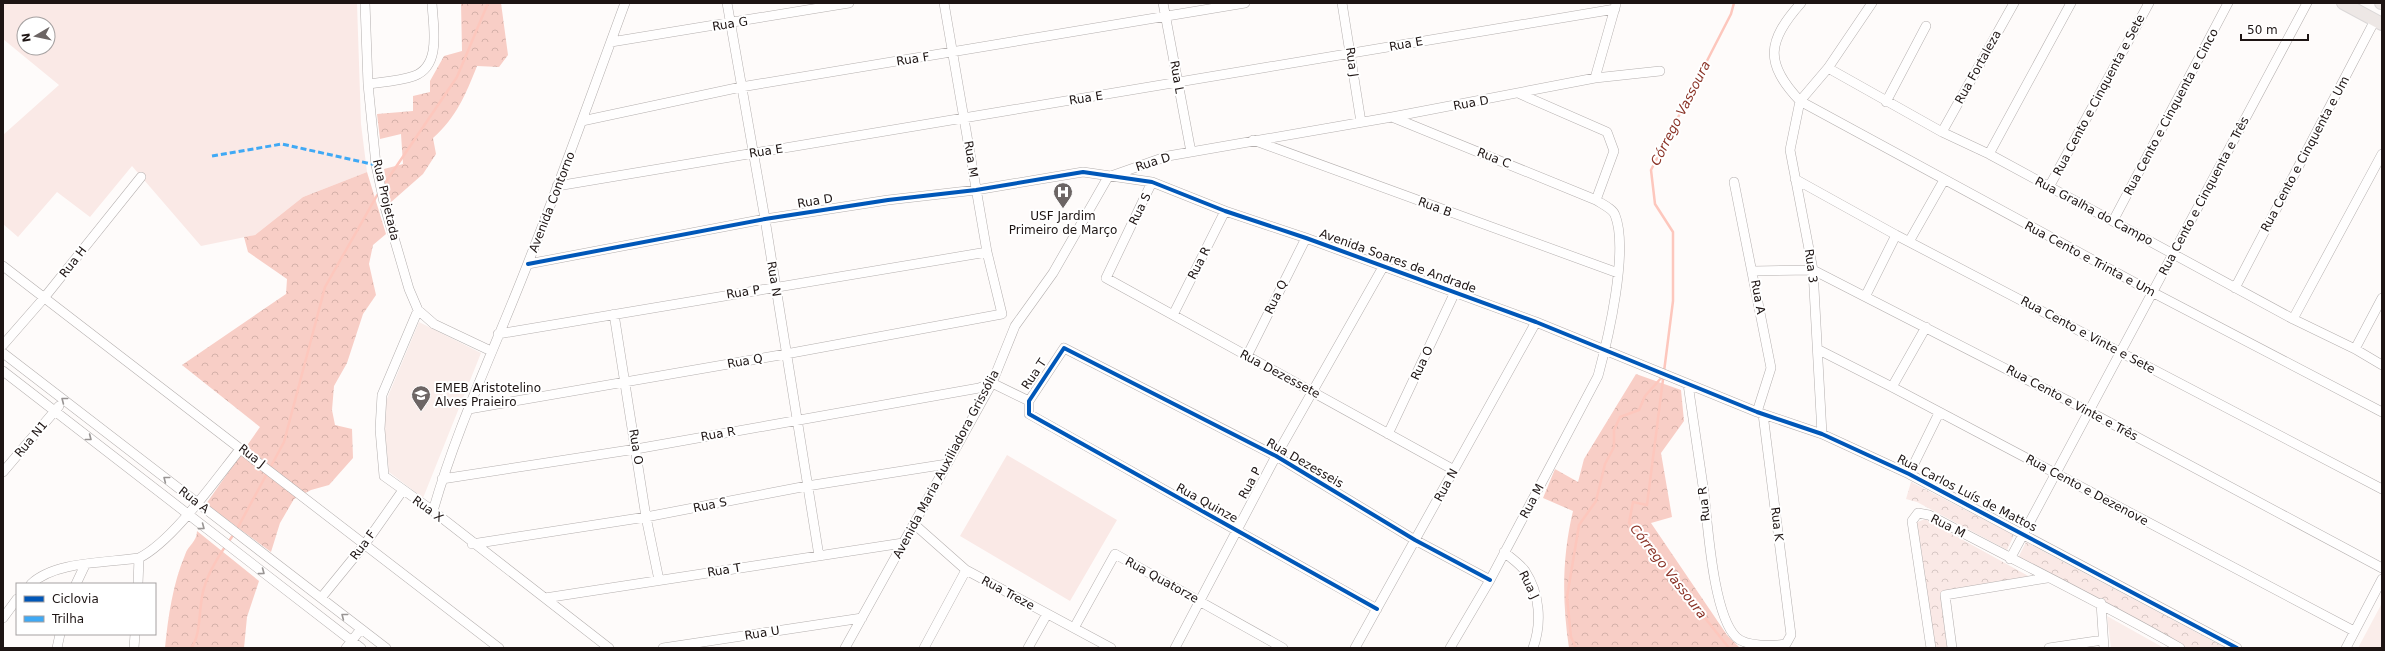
<svg xmlns="http://www.w3.org/2000/svg" width="2385" height="651" viewBox="0 0 2385 651" font-family="'DejaVu Sans',sans-serif">
<defs>
<pattern id="forest-crowns" width="20" height="18" patternUnits="userSpaceOnUse"><rect width="20" height="18" fill="#f8cec6"/><path d="M2 6a3 3 0 1 1 6 0M12 15a3 3 0 1 1 6 0" fill="none" stroke="#d4b0a9"/></pattern>
<pattern id="park-crowns" width="20" height="18" patternUnits="userSpaceOnUse"><rect width="20" height="18" fill="#fae9e6"/><path d="M2 6a3 3 0 1 1 6 0M12 15a3 3 0 1 1 6 0" fill="none" stroke="#d6c7c4"/></pattern>
</defs>
<rect width="100%" height="100%" fill="#fefbfa"/>
<path fill="#faedea" d="M419 322 481 353 423 498 389 472 384 424 386 401Z
M2382 603V648H2358Z
M2107 616 2164 648H2111Z"/>
<path fill="#fae9e6" fill-rule="evenodd" d="M3 3H357L361 124 367 172 303 197 255 235 201 246 132 166 90 217 57 192 18 237 3 224V135L59 85 3 39ZM24 24H48V48H24Z
M1007 455 1117 520 1070 601 960 536Z"/>
<path fill="url(#forest-crowns)" d="M461 3H501L508 55 499 67 477 66C466 94 456 118 433 138L436 154 423 174 390 203 384 169 403 164 401 134 380 139 377 114 413 111V96L430 92V81L444 56 462 51Z
M367 172 386 234 373 245 369 264 376 295 363 314 347 363 334 386 332 410 335 425 352 429 353 458 329 485 311 490 294 499 280 523 271 552 206 504 260 427 182 365 286 294 287 279 248 252 244 237 255 235 303 197Z
M1636 374 1681 390 1684 421 1661 453 1672 517 1651 523 1727 635 1740 648H1569C1562 601 1562 557 1573 511L1543 498 1555 469 1578 482 1584 459Z
M197 531 259 581 247 617 244 648H165C168 617 173 583 185 555 188 545 197 542 197 531Z"/>
<path fill="url(#park-crowns)" d="M1911 482 2014 535 2007 550 1917 502 1906 499Z
M1925 519 2032 578 1942 591 1950 648H1933L1915 523Z
M2026 542 2226 648H2187L2018 558Z"/>
<g fill="none" stroke-linecap="round" stroke-linejoin="round">
<path stroke="#fdc7bd" stroke-width="2.5" d="M383 186 457 77 488 3
M237 529 284 442 325 287 379 192
M191 648C202 634 198 607 204 588 209 570 223 549 234 534
M1576 648 1571 637 1567 597 1579 525 1596 501 1605 464 1614 447V430L1620 417 1639 410 1645 396 1662 377
M1729 648 1629 523 1633 502 1647 505 1673 301V232L1655 204 1651 170 1731 14 1734 3"/>
<g stroke="#b4afae" stroke-width="10">
<path id="minor" d="M365 3 368 84 376 165 385 207 409 289 418 310 434 324 491 351
M727 3 765 219 819 556
M944 3 987 252 1002 314
M1163 3 1191 152
M1342 3 1361 122
M1801 3C1767 41 1764 63 1800 101L2152 292 2382 412
M611 42 849 3
M1828 68 1942 132 1989 154 2293 319 2355 349 2382 365
M1595 78 1616 4
M368 84C383 82 400 81 414 76 442 66 433 26 432 3
M1520 94 1607 132 1614 151 1596 200
M1886 102 1926 26
M1392 117 1596 200C1602 204 1613 209 1615 215 1629 250 1608 339 1598 376L1490 580 1450 648
M582 121 741 87 1245 3
M1942 132 2014 3
M1253 140 1618 273
M1989 154 2071 3
M1111 176 1168 156 1392 117 1595 78 1660 71
M1795 179 1896 235 2382 489
M1152 182 1106 278 1454 470
M1734 182 1771 368 1757 412
M557 186 1615 9
M2049 187 2149 3
M2113 221 2228 3
M1910 240 1944 180
M528 264 765 219 888 200 976 190 1083 172 1152 182 1225 211 1306 238 1536 322 1757 412 1822 434 1909 474 2237 648
M3 266 499 648
M1753 271 1813 270 2090 412 2382 568
M2235 288 2375 20
M1866 295 1896 235
M418 310 382 395 380 429 384 476 433 511 609 648
M614 314 646 517 659 580
M1173 315 1225 211
M2293 319 2382 154
M498 334 987 252
M3 345 44 298 141 177
M2355 349 2382 298
M1819 350 1892 387 2354 631
M3 353 386 648
M1247 356 1306 238
M3 371 361 648
M1688 384C1693 420 1699 457 1704 493 1708 526 1713 614 1736 637 1746 647 1773 646 1786 644L1791 635 1763 414
M1892 387 1926 327
M469 409 786 354 1002 314
M1388 434 1455 292
M1822 434 1813 270 1790 150 1800 101 1828 68 1872 3
M3 472 59 406
M1909 474 1939 413
M442 479 636 449 979 388 992 383 1029 401
M433 511C457 426 496 346 528 263 562 177 593 90 625 3
M914 524 966 570 1111 648
M472 544 646 517 807 486 947 464
M1504 552C1511 558 1520 564 1525 571 1540 594 1542 623 1533 648
M2010 559 2307 3
M31 584C55 561 107 563 139 558
M76 584 85 565
M138 584 139 558C173 541 216 479 241 448
M321 598 365 544 403 490
M545 598 903 543
M2101 603 2104 648
M1377 609 1029 414V401L1064 348 1276 456 1415 540 1490 580
M3 618 17 599
M1074 628 1115 554 1283 648
M57 648 60 634
M134 648 135 634
M346 648 361 629
M663 648 862 618
M845 648 992 383 1015 326 1053 273 1108 177
M924 648 966 570
M1028 648 1047 614
M1175 648 1276 456 1383 267
M1355 648 1536 322
M1931 648 1912 521 1918 513 1929 515C2013 560 2098 601 2180 648
M1952 648 1945 595 2047 578
M2049 648 2103 640
M2346 648 2382 579"/>
</g>
<g stroke="#dbd8d8" stroke-width="14">
<path id="major" d="M2343 3 2382 24
M2381 3H2382"/>
</g>
<use href="#minor" stroke="#fffefe" stroke-width="9"/>
<use href="#major" stroke="#ede7e5" stroke-width="12"/>
<path stroke="#3fa9f5" stroke-width="3" stroke-dasharray="6 3" stroke-linecap="butt" d="M212 156 282 144 376 165"/>
<g stroke="#fff" stroke-width="6">
<path id="cycleway" d="M528 264 765 219 888 200 976 190 1083 172 1152 182 1225 211 1306 238 1536 322 1757 412 1822 434 1909 474 2237 648
M1377 609 1029 414V401L1064 348 1276 456 1415 540 1490 580"/>
</g>
<use href="#cycleway" stroke="#0057b8" stroke-width="4"/>
</g>
<defs><path id="oneway-chevron" d="M-2-3.5L2.5 0L-2 3.5" fill="none" stroke-width="1.6" stroke-linecap="round" stroke-linejoin="round"/></defs>
<g stroke="#999594">
<use href="#oneway-chevron" transform="translate(64 400) rotate(-142)"/>
<use href="#oneway-chevron" transform="translate(89 438) rotate(38)"/>
<use href="#oneway-chevron" transform="translate(166 479) rotate(-142)"/>
<use href="#oneway-chevron" transform="translate(202 527) rotate(37)"/>
<use href="#oneway-chevron" transform="translate(262 572) rotate(37)"/>
<use href="#oneway-chevron" transform="translate(344 616) rotate(-142)"/>
</g>
<defs>
<g id="hospital-pin" transform="scale(1)"><path d="M0 17L-7.5 6A9.5 9.5 0 1 1 7.5 6Z" fill="#6c6564" stroke="#fff"/><path d="M-5-5h3v3.5h4V-5h3V5h-3V1.5h-4V5h-3Z" fill="#fff"/></g>
<g id="school-pin" transform="scale(1)"><path d="M0 17L-7.5 6A9.5 9.5 0 1 1 7.5 6Z" fill="#6c6564" stroke="#fff"/><path d="M0-5L7-2L0 1L-7-2ZM-4 1L0 2.5L4 1V4Q0 6-4 4Z" fill="#fff"/></g>
</defs>
<g fill-rule="evenodd">
<use href="#hospital-pin" x="1063" y="192"/>
<use href="#school-pin" x="421" y="395"/>
</g>
<g text-anchor="middle" stroke-width="4" stroke-linejoin="round" paint-order="stroke">
<g font-size="12" fill="#1d1413" stroke="#fff">
<text transform="translate(730 24) rotate(-9)" y="4">Rua G</text>
<text transform="translate(1406 44) rotate(-10)" y="4">Rua E</text>
<text transform="translate(913 59) rotate(-9)" y="4">Rua F</text>
<text transform="translate(1352 62) rotate(82)" y="4">Rua J</text>
<text transform="translate(1978 67) rotate(-61)" y="4">Rua Fortaleza</text>
<text transform="translate(1177 77) rotate(80)" y="4">Rua L</text>
<text transform="translate(2099 95) rotate(-62)" y="4">Rua Cento e Cinquenta e Sete</text>
<text transform="translate(1086 98) rotate(-9)" y="4">Rua E</text>
<text transform="translate(1471 103) rotate(-10)" y="4">Rua D</text>
<text transform="translate(2171 112) rotate(-62)" y="4">Rua Cento e Cinquenta e Cinco</text>
<text transform="translate(766 151) rotate(-9)" y="4">Rua E</text>
<text transform="translate(2305 154) rotate(-62)" y="4">Rua Cento e Cinquenta e Um</text>
<text transform="translate(1494 158) rotate(22)" y="4">Rua C</text>
<text transform="translate(971 159) rotate(81)" y="4">Rua M</text>
<text transform="translate(1153 162) rotate(-18)" y="4">Rua D</text>
<text transform="translate(2204 196) rotate(-62)" y="4">Rua Cento e Cinquenta e Três</text>
<text transform="translate(386 200) rotate(77)" y="4">Rua Projetada</text>
<text transform="translate(815 201) rotate(-9)" y="4">Rua D</text>
<text transform="translate(552 202) rotate(-69)" y="4">Avenida Contorno</text>
<text transform="translate(1435 207) rotate(20)" y="4">Rua B</text>
<text transform="translate(1140 209) rotate(-64)" y="4">Rua S</text>
<text transform="translate(2094 211) rotate(28)" y="4">Rua Gralha do Campo</text>
<text transform="translate(2090 259) rotate(28)" y="4">Rua Cento e Trinta e Um</text>
<text transform="translate(1398 261) rotate(20)" y="4">Avenida Soares de Andrade</text>
<text transform="translate(73 262) rotate(-52)" y="4">Rua H</text>
<text transform="translate(1199 263) rotate(-63)" y="4">Rua R</text>
<text transform="translate(1811 266) rotate(82)" y="4">Rua 3</text>
<text transform="translate(774 279) rotate(81)" y="4">Rua N</text>
<text transform="translate(743 292) rotate(-9)" y="4">Rua P</text>
<text transform="translate(1276 297) rotate(-64)" y="4">Rua Q</text>
<text transform="translate(1758 297) rotate(80)" y="4">Rua A</text>
<text transform="translate(2088 335) rotate(28)" y="4">Rua Cento e Vinte e Sete</text>
<text transform="translate(745 361) rotate(-10)" y="4">Rua Q</text>
<text transform="translate(1422 363) rotate(-65)" y="4">Rua O</text>
<text transform="translate(1034 374) rotate(-56)" y="4">Rua T</text>
<text transform="translate(1280 374) rotate(28)" y="4">Rua Dezessete</text>
<text transform="translate(2072 403) rotate(28)" y="4">Rua Cento e Vinte e Três</text>
<text transform="translate(718 434) rotate(-10)" y="4">Rua R</text>
<text transform="translate(31 439) rotate(-50)" y="4">Rua N1</text>
<text transform="translate(636 447) rotate(81)" y="4">Rua O</text>
<text transform="translate(252 456) rotate(38)" y="4">Rua J</text>
<text transform="translate(1305 463) rotate(30)" y="4">Rua Dezesseis</text>
<text transform="translate(946 464) rotate(-62)" y="4">Avenida Maria Auxiliadora Grissólia</text>
<text transform="translate(1250 483) rotate(-62)" y="4">Rua P</text>
<text transform="translate(1446 485) rotate(-61)" y="4">Rua N</text>
<text transform="translate(2087 490) rotate(28)" y="4">Rua Cento e Dezenove</text>
<text transform="translate(1967 493) rotate(27)" y="4">Rua Carlos Luís de Mattos</text>
<text transform="translate(194 500) rotate(38)" y="4">Rua A</text>
<text transform="translate(1532 501) rotate(-62)" y="4">Rua M</text>
<text transform="translate(1207 503) rotate(29)" y="4">Rua Quinze</text>
<text transform="translate(1704 504) rotate(-96)" y="4">Rua R</text>
<text transform="translate(710 505) rotate(-11)" y="4">Rua S</text>
<text transform="translate(428 509) rotate(36)" y="4">Rua X</text>
<text transform="translate(1777 524) rotate(83)" y="4">Rua K</text>
<text transform="translate(1948 526) rotate(27)" y="4">Rua M</text>
<text transform="translate(363 545) rotate(-53)" y="4">Rua F</text>
<text transform="translate(724 570) rotate(-9)" y="4">Rua T</text>
<text transform="translate(1162 580) rotate(29)" y="4">Rua Quatorze</text>
<text transform="translate(1529 585) rotate(64)" y="4">Rua J</text>
<text transform="translate(1008 593) rotate(28)" y="4">Rua Treze</text>
<text transform="translate(762 633) rotate(-9)" y="4">Rua U</text>
</g>
<g font-size="12" fill="#1d1413" stroke="#fff">
<text x="1063" y="220">USF Jardim<tspan x="1063" dy="14">Primeiro de Março</tspan></text>
<text x="435" y="392" text-anchor="start">EMEB Aristotelino<tspan x="435" dy="14">Alves Praieiro</tspan></text>
</g>
<g font-size="13" font-style="italic" fill="#8a3327" stroke="#fff">
<text transform="translate(1680 113) rotate(-63)" y="5">Córrego Vassoura</text>
<text transform="translate(1669 571) rotate(52)" y="5">Córrego Vassoura</text>
</g>
</g>
<rect width="2385" height="651" fill="none" stroke="#1d1413" stroke-width="8"/>
<rect x="16" y="583" width="140" height="52" fill="#ffffff" stroke="#a5a1a1"/>
<rect x="24" y="596" width="20" height="6" fill="#0057b8" stroke="#a5a1a1"/>
<text x="52" y="603" font-size="12" fill="#1d1413">Ciclovia</text>
<rect x="24" y="616" width="20" height="6" fill="#3fa9f5" stroke="#a5a1a1"/>
<text x="52" y="623" font-size="12" fill="#1d1413">Trilha</text>
<g transform="translate(36 36) rotate(261)"><circle r="19" fill="#ffffff" stroke="#a5a1a1"/>
<path d="M0-3L7 15L0 10L-7 15Z" fill="#6c6564"/>
<text y="-6" font-size="11" font-weight="bold" text-anchor="middle" fill="#1d1413">N</text>
</g>
<path d="M2241 34v6h67v-6" fill="none" stroke="#1d1413" stroke-width="2"/>
<text x="2247" y="34" font-size="12" fill="#1d1413" stroke="#ffffff" stroke-width="3" paint-order="stroke">50 m</text>
</svg>
